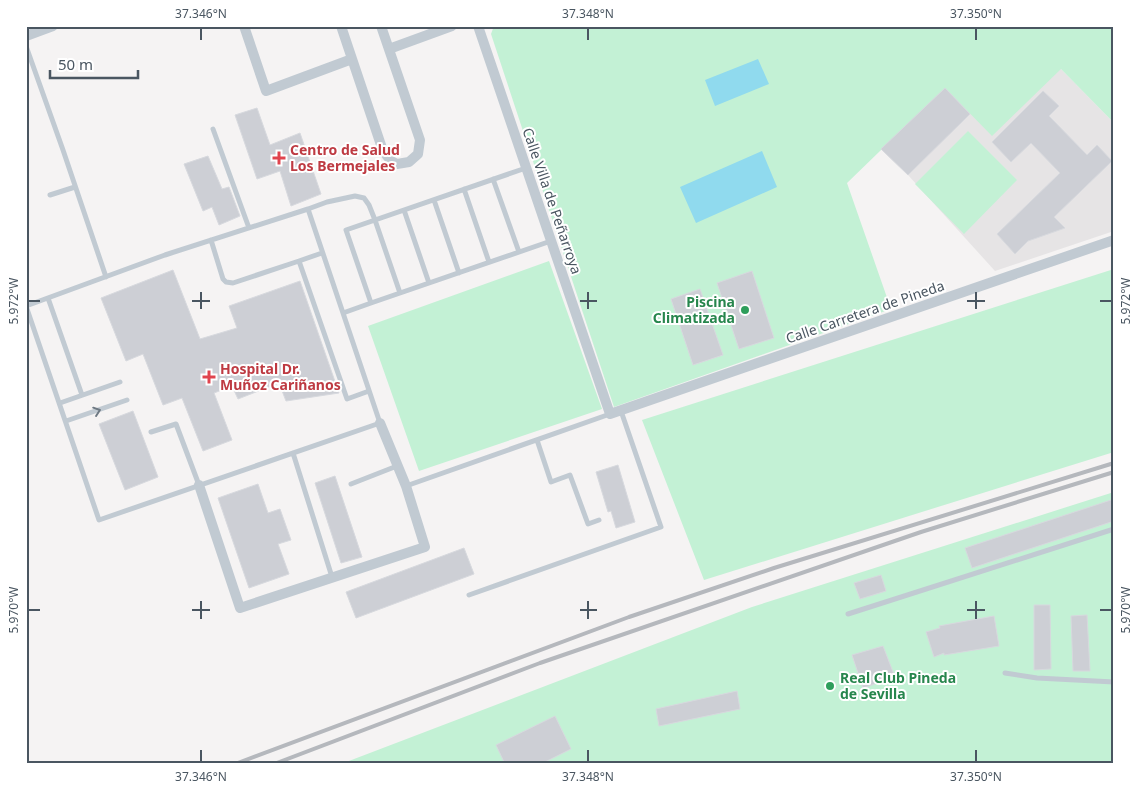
<svg xmlns="http://www.w3.org/2000/svg" width="1140" height="790" viewBox="0 0 1140 790" font-family="'Noto Sans',sans-serif">
<rect width="100%" height="100%" fill="#f5f3f3"/>
<path fill="#e6e4e5" d="M1061 69 1114 123V231L995 271 908 175 881 149 945 88Z"/>
<path fill="#c3f1d5" d="M494 26H1114V123L1061 69 992 136 945 88 847 183 891 309 614 407 491 34Z
M968 131 1017 180 964 234 915 184Z
M549 261 602 409 419 471 368 326Z
M1114 269V452L704 580 642 420Z
M1114 492V764H341L752 607Z"/>
<path fill="#90daee" d="M758 59 769 84 715 106 705 80Z
M762 151 777 187 696 223 680 187Z"/>
<path fill="#cdcfd5" stroke="#d7d9de" d="M945 88 970 114 908 175 881 149Z
M1043 91 1059 106 1049 116 1087 155 1097 145 1112 161 1054 217 1065 228 1028 241 1015 254 997 234 1060 173 1031 143 1011 162 992 142Z
M257 108 270 145 300 133 321 194 291 206 280 171 257 179 235 115Z
M208 156 222 189 229 187 240 216 219 225 212 207 203 211 184 164Z
M173 270 200 339 237 328 229 306 300 281 339 393 286 401 279 383 238 399 232 386 214 393 232 440 203 451 182 398 163 405 143 354 126 361 101 298Z
M752 271 774 338 739 349 717 283Z
M700 289 723 355 693 365 671 299Z
M133 411 158 477 125 490 99 424Z
M618 465 635 522 616 528 611 511 608 512 596 472Z
M335 476 362 557 341 563 315 483Z
M258 484 268 513 280 509 291 540 278 544 289 574 249 588 218 498Z
M1114 499V521L972 568 965 548Z
M464 548 474 574 356 618 346 592Z
M881 575 886 591 860 599 854 583Z
M1034 605H1050L1051 669 1034 670Z
M1087 615 1090 671H1073L1071 616Z
M994 616 999 646 944 655V653L934 657 926 632 940 628 939 626Z
M883 646 895 677 863 688 852 655Z
M737 691 740 709 659 726 656 709Z
M555 716 571 749 541 764H505L496 745Z"/>
<g fill="none" stroke-linecap="round" stroke-linejoin="round">
<path stroke="#c1cad2" stroke-width="5" d="M26 46 63 150 106 277
M213 129 249 228
M526 168 346 230 371 303 551 241
M493 179 519 252
M464 189 489 262
M50 195 75 187
M434 200 459 273
M308 209 380 423 99 520 26 306 165 255Z
M308 209 327 202 355 196 364 198 369 205 375 220 400 293
M404 210 429 283
M211 240 223 279 226 282 233 283 299 261
M322 253 299 261 347 399 369 391
M48 298 82 395
M343 313 371 303
M60 403 120 382
M66 421 127 400
M151 432 176 424 199 485
M537 440 551 482 570 475 588 524 599 520
M293 453 332 577
M351 484 397 466
M406 486 610 414
M469 595 661 527 621 411
M848 614 1114 529
M1005 673 1037 678 1114 682"/>
<path stroke="#c1cad2" stroke-width="10" d="M244 26 266 91 352 59
M341 26 383 151 391 161 397 164 409 162 418 154 420 140 381 26
M478 26 610 414 1114 240
M26 36 53 26
M389 49 452 26
M199 485 240 608 425 547 406 486 380 423"/>
<path stroke="#b5b8bd" stroke-width="4" d="M235 764 629 617 774 568 1114 463
M274 764 540 663 921 532 1114 472"/>
</g>
<defs><path id="oneway-chevron" d="M-2-3.5L2.5 0L-2 3.5" fill="none" stroke-width="1.6" stroke-linecap="round" stroke-linejoin="round" transform="scale(1.25)"/></defs>
<use stroke="#6e7983" href="#oneway-chevron" transform="translate(97 411) rotate(-19)"/>
<path fill="none" stroke="#4a5661" stroke-width="2" d="M201 28V40M588 28V40M976 28V40M201 292V309M588 292V309M976 292V309M28 301H40M192 301H210M580 301H597M967 301H985M1100 301H1112M201 601V619M588 601V619M976 601V619M28 610H40M192 610H210M580 610H597M967 610H985M1100 610H1112M201 750V762M588 750V762M976 750V762"/>
<g fill="#e0444e" stroke="#fff" stroke-width="2">
<path d="M276.5 150.5h5v5h5v5h-5v5h-5v-5h-5v-5h5z"/>
<path d="M206.5 369.5h5v5h5v5h-5v5h-5v-5h-5v-5h5z"/>
</g>
<g fill="#2e9e5b" stroke="#fff" stroke-width="2">
<circle cx="745" cy="310" r="5"/>
<circle cx="830" cy="686" r="5"/>
</g>
<g text-anchor="middle" stroke-width="4" stroke-linejoin="round" paint-order="stroke">
<g font-size="14" font-weight="bold" fill="#be3a42" stroke="#fff" text-anchor="start">
<text x="290" y="155">Centro de Salud<tspan x="290" dy="16">Los Bermejales</tspan></text>
<text x="220" y="374">Hospital Dr.<tspan x="220" dy="16">Muñoz Cariñanos</tspan></text>
</g>
<g font-size="14" fill="#4a5661" stroke="#fff">
<text transform="translate(552 201) rotate(71)" y="5">Calle Villa de Peñarroya</text>
<text transform="translate(865 312) rotate(-19)" y="5">Calle Carretera de Pineda</text>
</g>
<g font-size="14" font-weight="bold" fill="#27864d" stroke="#fff" text-anchor="end">
<text x="735" y="307">Piscina<tspan x="735" dy="16">Climatizada</tspan></text>
<text x="840" y="683" text-anchor="start">Real Club Pineda<tspan x="840" dy="16">de Sevilla</tspan></text>
</g>
</g>
<rect width="1140" height="790" fill="none" stroke="#ffffff" stroke-width="55"/>
<path d="M50 70v8h88v-8" fill="none" stroke="#4a5661" stroke-width="2.5"/>
<text x="58" y="70" font-size="15" fill="#4a5661" stroke="#ffffff" stroke-width="4" paint-order="stroke">50 m</text>
<rect x="28" y="28" width="1084" height="734" fill="none" stroke="#4a5661" stroke-width="2"/>
<g font-size="12" text-anchor="middle" fill="#4a5661">
<text x="201" y="18">37.346°N</text>
<text x="588" y="18">37.348°N</text>
<text x="976" y="18">37.350°N</text>
<text transform="translate(1126 301) rotate(-90)" y="4">5.972°W</text>
<text transform="translate(14 301) rotate(-90)" y="4">5.972°W</text>
<text transform="translate(1126 610) rotate(-90)" y="4">5.970°W</text>
<text transform="translate(14 610) rotate(-90)" y="4">5.970°W</text>
<text x="201" y="781">37.346°N</text>
<text x="588" y="781">37.348°N</text>
<text x="976" y="781">37.350°N</text>
</g>
</svg>
